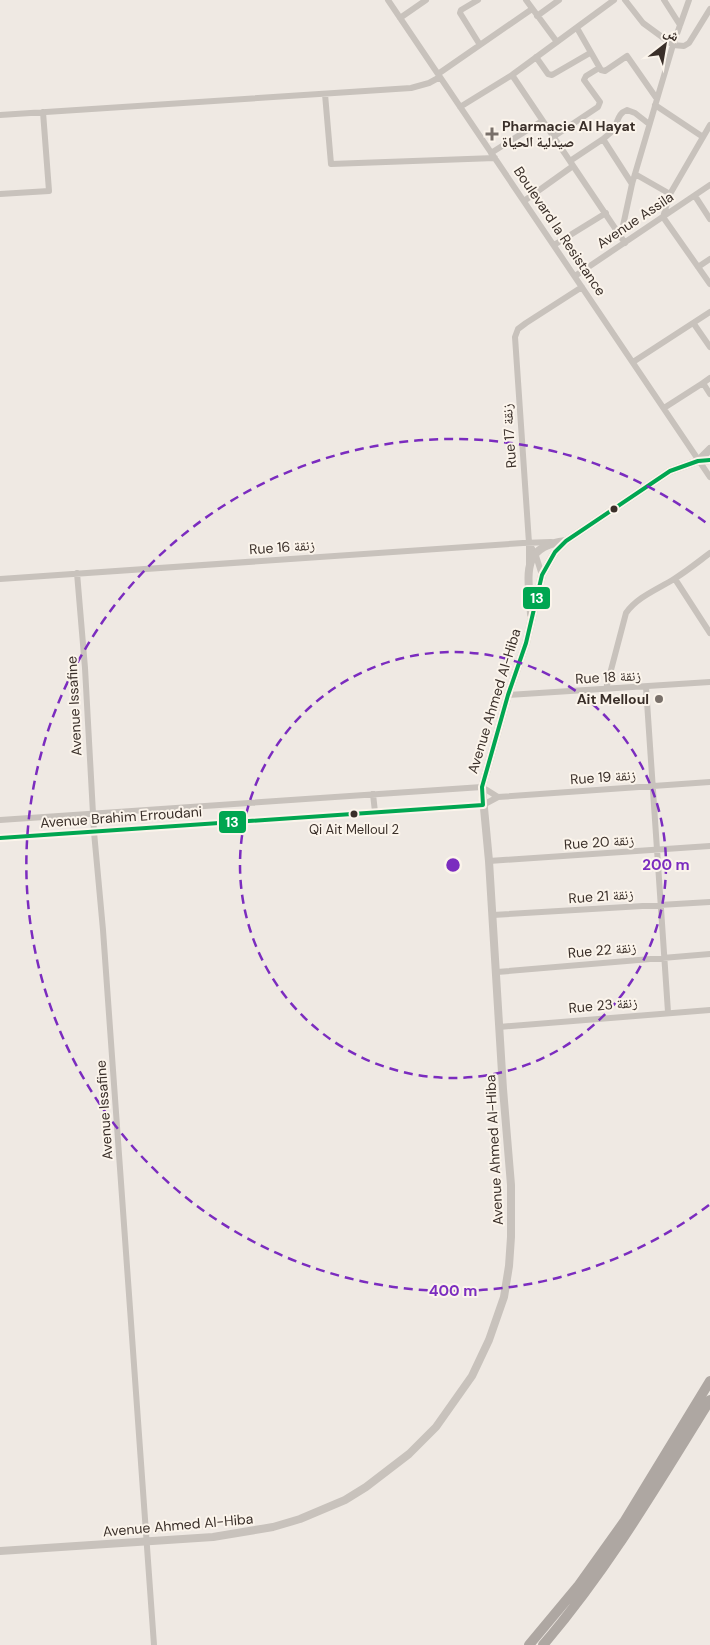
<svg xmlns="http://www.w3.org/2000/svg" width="710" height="1645" viewBox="0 0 710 1645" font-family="'DM Sans','Noto Naskh Arabic',sans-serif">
<rect width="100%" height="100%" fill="#efe9e3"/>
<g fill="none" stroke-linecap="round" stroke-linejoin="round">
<path stroke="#c8c2bc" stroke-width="6" d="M388 0 710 477
M478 0 461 10 460 13 480 45
M526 0 557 42
M664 0 680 25
M689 0 673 45 684 46 689 43 710 9
M537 16 559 0
M400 18 426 0
M577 28 601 70 605 71 627 56 657 99
M536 57 548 74 552 75 590 53
M438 74 532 9
M512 75 625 243
M325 94 331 164 495 158
M655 105 703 137
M460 107 512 75 614 0
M0 115 411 88 429 83 440 77
M710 125 670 194 663 217 710 284
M553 137 598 107 600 102 584 80 586 76 599 68
M491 153 542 121
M570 161 603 139
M635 174 670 194
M632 184 603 139C606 136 610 134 613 130 618 122 618 113 627 110L635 113 649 124
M0 194 49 191 43 112
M695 196 710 219
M524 201 573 166
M621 235 632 184 673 45 643 23 625 0
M554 245 606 213
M698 267 710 259
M575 276 710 185
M694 324 710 347
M633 362 710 312
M710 378 703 383 710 394
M664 408 703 383
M529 543 536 556 542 575
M529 565V543L515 337 518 329 526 323 582 287
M77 573 85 668 94 832 103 930 154 1645
M0 579 523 543 551 542
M675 579 710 633
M646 687 668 1012
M606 689 626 613C637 597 658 589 674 579 687 571 698 562 710 553
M508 695 710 682
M373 794 375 812
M0 820 482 787 498 797
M0 838 483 805 498 797 710 782
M489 861 710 846
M493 915 710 902
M497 972 710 954
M499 1027 710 1010"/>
<path stroke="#c8c2bc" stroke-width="8" d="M698 461 710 449
M531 614C529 578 518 546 566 541
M0 1551 213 1537 273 1527 300 1519 345 1500 366 1487 409 1454 436 1427 472 1376 489 1340 504 1297 509 1266 511 1237V1185L503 1089 489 861 482 787 508 695 526 643 542 575 555 552 566 541 670 471 698 461 710 460"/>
<path stroke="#aea7a2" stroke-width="10" d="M529 1645 579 1585 624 1522 710 1381
M543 1645C608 1569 658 1484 710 1400"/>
<g stroke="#fbf4eb" stroke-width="8">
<path id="bus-1" d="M0 838 483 805 482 787 508 695 526 643 542 575 555 552 566 541 670 471 698 461 710 460"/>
</g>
<use href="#bus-1" stroke="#00a651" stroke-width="4"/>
</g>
<g fill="none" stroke="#7b2cbf" stroke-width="2.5" stroke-dasharray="9 6">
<circle cx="453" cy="865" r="213"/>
<path d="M709 1205A426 426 0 1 1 709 525"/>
</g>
<g fill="#79706a" stroke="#fbf4eb" stroke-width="2">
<path d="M489.5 126.5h5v5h5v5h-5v5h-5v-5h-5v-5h5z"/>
<circle cx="659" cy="699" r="5"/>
</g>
<g fill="#3a2f29" stroke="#fbf4eb" stroke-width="2">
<circle cx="614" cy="509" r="4.5"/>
<circle cx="354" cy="814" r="4.5"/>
</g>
<g text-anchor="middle" stroke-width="4" stroke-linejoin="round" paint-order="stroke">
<g font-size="13" fill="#3a2f29" stroke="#fbf4eb">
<text x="354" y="834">Qi Ait Melloul 2</text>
</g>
<g font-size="14" font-weight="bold" fill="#3a2f29" stroke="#fbf4eb" text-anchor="start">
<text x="502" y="131">Pharmacie Al Hayat<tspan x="502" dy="16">صيدلية الحياة</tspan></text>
<text x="649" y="704" text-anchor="end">Ait Melloul</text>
</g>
<g font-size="14" fill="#3a2f29" stroke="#fbf4eb">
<text transform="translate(635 220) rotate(-34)" y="5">Avenue Assila</text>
<text transform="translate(560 231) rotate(56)" y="5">Boulevard la Resistance</text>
<text transform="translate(509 436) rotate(-94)" y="5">Rue 17 زنقة</text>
<text transform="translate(282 547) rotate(-4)" y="5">Rue 16 زنقة</text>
<text transform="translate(608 677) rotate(-3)" y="5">Rue 18 زنقة</text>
<text transform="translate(494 701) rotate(-73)" y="5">Avenue Ahmed Al-Hiba</text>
<text transform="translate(74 706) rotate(-93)" y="5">Avenue Issafine</text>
<text transform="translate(603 777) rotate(-4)" y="5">Rue 19 زنقة</text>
<text transform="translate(121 817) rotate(-4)" y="5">Avenue Brahim Erroudani</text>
<text transform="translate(599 842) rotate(-4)" y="5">Rue 20 زنقة</text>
<text transform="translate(601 896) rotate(-4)" y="5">Rue 21 زنقة</text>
<text transform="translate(602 950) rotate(-5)" y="5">Rue 22 زنقة</text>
<text transform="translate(603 1005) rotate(-5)" y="5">Rue 23 زنقة</text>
<text transform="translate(104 1110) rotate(-94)" y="5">Avenue Issafine</text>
<text transform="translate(494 1150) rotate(-93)" y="5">Avenue Ahmed Al-Hiba</text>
<text transform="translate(178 1525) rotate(-5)" y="5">Avenue Ahmed Al-Hiba</text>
</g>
</g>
<circle cx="453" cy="865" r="8" fill="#7b2cbf" stroke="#fbf4eb" stroke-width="2.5"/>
<g font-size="15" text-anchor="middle" font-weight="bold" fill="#7b2cbf" stroke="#fbf4eb" stroke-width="4" stroke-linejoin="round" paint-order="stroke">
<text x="666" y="870">200 m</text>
<text x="453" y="1296">400 m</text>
</g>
<g stroke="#fbf4eb" stroke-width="2">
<rect x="522" y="586" width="29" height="24" rx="5" fill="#00a651"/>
<rect x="218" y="810" width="29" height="24" rx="5" fill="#00a651"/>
</g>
<g font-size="14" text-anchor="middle" font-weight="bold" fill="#fff">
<text x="537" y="603">13</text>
<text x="232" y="827">13</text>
</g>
<g transform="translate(665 45) rotate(31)" stroke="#fbf4eb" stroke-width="4" paint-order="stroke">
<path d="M0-4L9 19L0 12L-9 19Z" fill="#3a2f29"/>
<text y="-8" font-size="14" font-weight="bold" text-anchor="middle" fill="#3a2f29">ش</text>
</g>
</svg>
